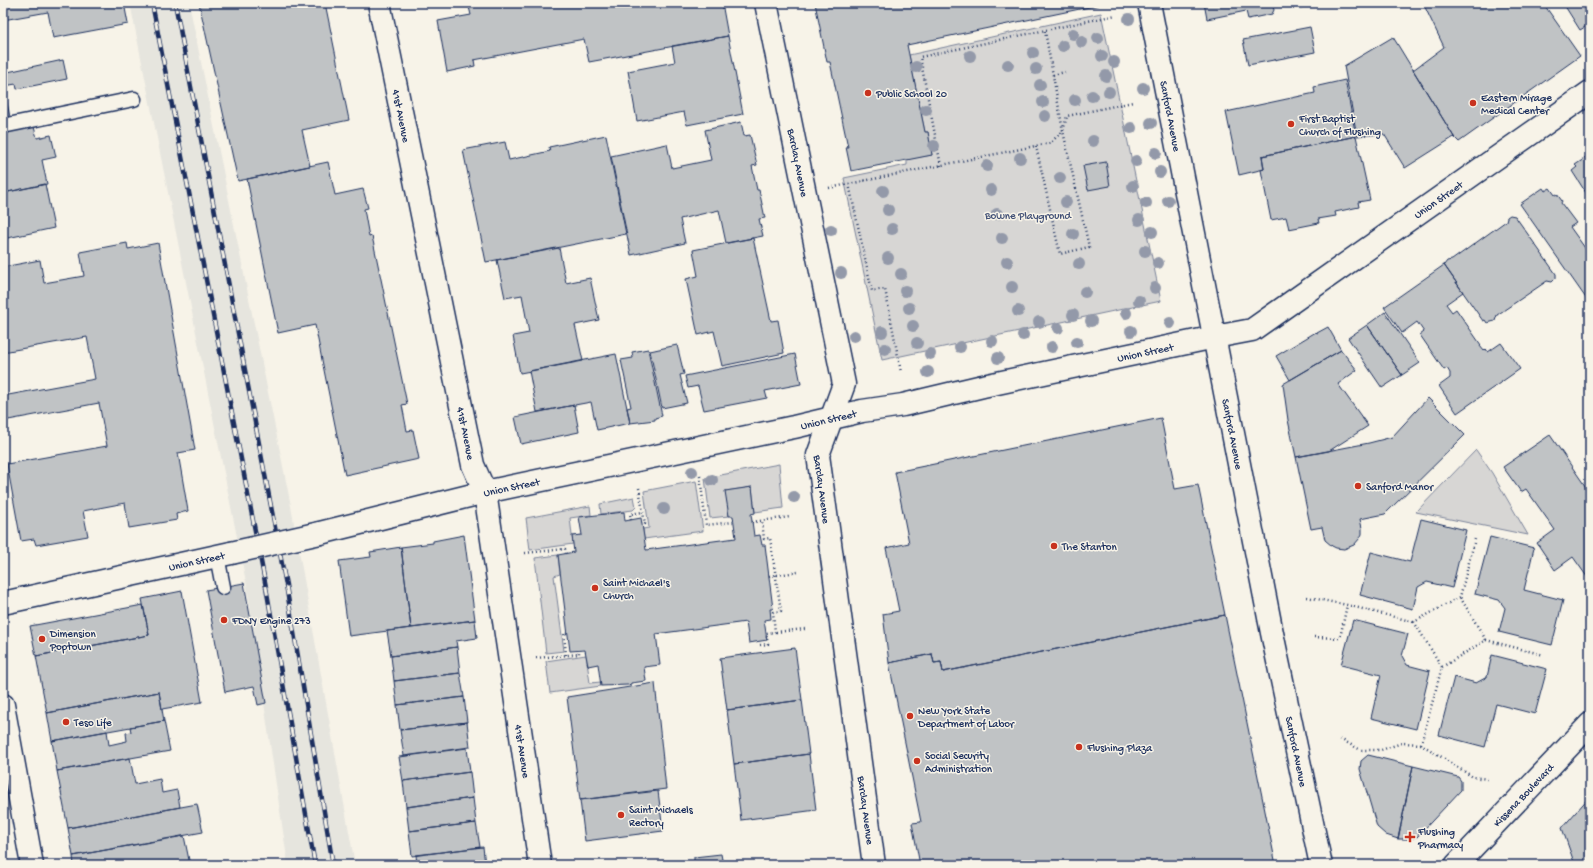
<svg xmlns="http://www.w3.org/2000/svg" width="1593" height="868" viewBox="0 0 1593 868" font-family="'Gochi Hand',sans-serif">
<rect width="100%" height="100%" fill="#f7f3e8"/>
<filter id="ink" filterUnits="userSpaceOnUse"><feTurbulence type="fractalNoise" baseFrequency=".025" numOctaves="2"/><feDisplacementMap in="SourceGraphic" scale="8" xChannelSelector="R" yChannelSelector="G"/><feConvolveMatrix kernelMatrix="1 2 1 2 8 2 1 2 1" color-interpolation-filters="sRGB"/></filter>
<g filter="url(#ink)">
<path fill="#e6e5de" d="M130 3H189L290 501 355 865H288L246 582Z"/>
<path fill="#d7d6d4" stroke="#798299" d="M1101 13 1161 301 882 360 844 178 907 165V159L932 155 928 132H925L909 55Z
M1476 450 1492 473 1528 535 1416 512Z
M779 464 783 508 755 512 752 487 726 491 729 516 710 518 705 478Z
M696 481 703 531 644 539 643 529 649 528 644 491Z
M634 497 636 507 633 510 601 514 600 504Z
M590 506 591 515 570 518 573 544 530 550 526 518Z
M558 555 560 574 554 576 564 651 546 653 535 558Z
M586 655 590 683 601 682V686L550 693 546 661Z"/>
<path fill="#c0c3c5" stroke="#1b2f5e" d="M3 3H124L128 24 53 38 48 12 3 20Z
M199 3H325L349 120 302 130 310 166 238 181Z
M468 3H722L728 36 589 62 584 39 474 60 475 66 447 72 438 21 471 15Z
M815 3H1099V5L907 45 925 132H928L932 155 851 171 846 147H848L830 62H827Z
M1204 3H1272L1274 10 1272 14 1248 19 1246 11 1207 19Z
M1296 3H1323V4L1300 8Z
M1423 3H1543L1580 56 1459 142 1454 137 1413 70 1444 47Z
M1563 3H1590V24L1580 30Z
M1310 27 1315 52 1248 65 1243 40Z
M728 36 743 114 687 125 684 112 637 121 628 71 675 62 672 46Z
M1393 37 1454 137 1405 168 1384 134 1357 136 1344 66Z
M63 60 67 79 17 89 16 84 4 86 3 73Z
M1345 80 1356 136 1262 156 1264 169 1239 175 1226 112 1315 93 1314 87Z
M3 83 10 117 3 119Z
M741 122 744 136 750 135 757 165 752 166 757 190H759L765 218 759 219 763 236 726 243 719 210 680 219 685 243 631 255 611 156 667 144 672 168 711 160 705 130Z
M34 127 37 138 51 135 56 157 42 160 47 184 3 193V133Z
M606 135 626 234 486 262 463 150 505 142 509 160 550 151 549 147Z
M1356 136 1370 200 1358 202 1359 207 1335 212 1336 216 1318 219 1319 223 1289 229 1286 217 1271 220 1261 170 1264 169 1262 156Z
M1590 155V195L1588 196 1572 171 1577 167 1575 165Z
M328 162 335 195 363 189 368 208 364 209 369 237 372 236 407 404 402 405 407 431 413 430 419 459 345 475 315 325 278 333 247 179Z
M1106 162 1110 186 1088 190 1083 166Z
M45 184 54 228 3 239V193Z
M1543 188 1545 191 1550 188 1555 195 1557 194 1562 201 1561 203 1576 223 1570 227 1590 255V304L1520 204Z
M1510 215 1515 216 1556 274V278L1552 282 1547 281 1497 315 1495 321 1487 323 1485 320 1483 321 1444 265 1447 261 1452 260 1506 221 1507 217Z
M753 238 771 321 778 320 784 353 722 366 714 331 698 335 686 279 698 276 693 250Z
M127 243 128 249 158 243 195 450 178 453 188 511 176 514 177 520 129 528 125 503 83 511 88 536 36 545 34 539 21 541 7 464 107 446 99 403 3 421V396L95 379 87 337 3 352V267L40 260 44 283 84 276 80 252Z
M559 248 566 283 590 278 599 320 575 325 583 361 520 373 513 336 529 333 522 295 505 298 497 260Z
M1444 265 1463 292 1446 304 1452 312 1456 309 1481 345 1480 346 1484 351 1486 349 1488 352 1501 343 1520 369 1457 413 1439 386 1450 378V373L1447 368 1444 370 1420 335 1424 332 1417 322 1402 333 1384 307Z
M1385 312 1420 363 1402 375 1367 325Z
M1367 325 1402 375 1382 388 1348 338Z
M1328 327 1341 350 1290 380 1276 356 1316 332 1317 333Z
M677 345 684 374 680 375 687 403 662 408 650 351Z
M648 349 662 416 655 418V420L630 423 627 408 631 407 621 360 633 358 632 352Z
M1341 350 1357 370 1338 384 1368 426 1329 451 1296 457 1288 420 1283 384Z
M616 354 630 423 597 430 591 402 537 412 529 371Z
M795 354 801 384 765 391 767 398 704 410 698 386 688 388 685 376Z
M1428 398 1465 435 1385 514 1360 519 1362 528V534L1360 538 1354 545 1344 549 1336 548 1332 546 1325 540 1322 527 1311 529 1296 457 1369 443 1392 437Z
M574 405 579 432 521 444 515 417Z
M1161 418 1175 489 1198 485 1225 615 943 672 941 662 934 663 932 654 889 663 883 614 899 611 886 548 909 543 895 472Z
M1550 435 1590 493V581L1573 557 1555 570 1537 543 1555 530 1526 489 1521 492 1503 467Z
M752 487 755 513 751 514 754 536 760 535 762 545H765L773 609H770L771 619 764 620 767 640 749 643 746 622 656 634 660 665 644 667 646 681 631 683V684L628 685 601 686 598 664 588 666 585 650 570 651 558 555 574 552 572 536 582 535 579 517 624 512 625 521 641 518 646 550 736 538 733 516H729L725 491Z
M1421 519 1466 530 1452 588 1427 582 1418 587 1413 609 1360 595 1371 552 1410 562Z
M464 535 475 620 411 628 401 547 433 543V541Z
M1490 537 1534 548 1524 590 1563 600 1552 645 1499 632 1505 608 1499 600 1475 594Z
M401 547 411 628 349 636 339 561 371 557 370 552Z
M244 583 266 703 258 705 254 686 225 692 206 590Z
M182 591 202 702 162 709 159 692 47 713 36 656 149 635 142 599Z
M143 605 149 635 36 656 30 626Z
M1225 615 1276 865H920L912 823 921 822 889 663 932 654 934 663 941 662 943 672Z
M475 620 477 638 456 641 457 647 391 656 387 631Z
M1353 620 1408 634 1402 656 1407 665 1430 671 1416 729 1371 718 1381 675 1341 665Z
M457 647 460 673 394 681 391 656Z
M795 648 802 700 727 710 720 658Z
M1492 655 1547 669 1535 714 1496 704 1485 747 1439 735 1454 677 1476 683 1487 677Z
M460 673 464 697 397 705 394 681Z
M655 683 666 789 580 800 567 697Z
M159 692 164 721 52 741 47 713Z
M464 697 467 722 400 730 397 705Z
M802 700 809 754 734 764 727 710Z
M164 721 170 751 57 771 52 741 107 731 109 745 127 741 126 733 131 732 130 727Z
M467 722 470 747 404 756 400 730Z
M467 748 470 772 403 781 399 757Z
M809 754 816 810 741 820 734 764Z
M1368 755 1413 766 1398 839 1386 835 1377 827 1360 769 1361 761Z
M130 758 135 784 160 779 162 793 177 790 180 807 68 828 57 771Z
M1413 766 1458 777 1461 781V790L1417 837 1408 839H1398Z
M470 772 473 798 406 807 403 781Z
M658 791 663 831 585 841 580 800Z
M1590 796V865H1575L1562 828Z
M473 798 476 823 409 831 406 807Z
M197 804 203 832 73 856 68 828Z
M476 823 480 847 412 856 409 831Z
M184 836 190 865H74L73 856Z
M483 847 485 865H417L416 855Z
M721 854 723 865H694V857Z
M662 862 663 865H640Z"/>
<g fill="none" stroke-linecap="round" stroke-linejoin="round">
<g stroke="#1b2f5e" stroke-width="17">
<path id="service" d="M3 126 134 99
M217 556 223 587"/>
</g>
<g stroke="#1b2f5e" stroke-width="25">
<g id="minor">
<path id="s1" d="M379 3 473 465 485 492 540 865"/>
<path id="s2" d="M766 3 844 384 818 455 874 865"/>
<path id="s3" d="M1215 337 1252 330 1590 92"/>
</g>
</g>
<g stroke="#1b2f5e" stroke-width="25">
<g id="tertiary">
<path id="s4" d="M1149 3 1272 633 1321 865"/>
<path id="s5" d="M320 533 485 492 794 427 862 411 903 405 983 386 1215 337"/>
<path id="s6" d="M3 603 231 553"/>
<path d="M3 705 32 865"/>
</g>
</g>
<g stroke="#1b2f5e" stroke-width="25">
<g id="secondary">
<path id="s7" d="M1456 865 1590 724"/>
</g>
</g>
<path stroke="#1b2f5e" stroke-width="2.5" stroke-dasharray="1 3" stroke-linecap="butt" d="M1053 75 1065 72
M1036 146 1060 254 1089 247 1063 131 1045 31
M941 166 920 57 1116 15
M849 184 872 291 885 289 901 372
M829 188 1050 143 1063 131 1067 116 1133 102
M700 476 706 525 733 522
M639 488 645 524 642 525
M631 520 630 514 643 512
M752 522 790 517
M525 553 565 549 566 554
M769 576 798 572
M1307 597 1347 605 1414 622
M776 632 805 629
M1314 637 1340 638 1347 605
M1486 640 1544 655
M760 645 768 644 766 633 775 632 773 612 781 611 770 538 764 539 762 521
M566 655 564 633H568
M536 658 579 654V651
M1442 667 1486 640 1460 597
M1340 739 1361 750H1381L1402 743 1421 744 1473 777 1487 779
M1421 744 1442 667 1414 622 1460 597 1475 539"/>
<use href="#service" stroke="#f7f3e8" stroke-width="14"/>
<use href="#minor" stroke="#f7f3e8" stroke-width="22"/>
<use href="#tertiary" stroke="#f7f3e8" stroke-width="22"/>
<use href="#secondary" stroke="#f7f3e8" stroke-width="22"/>
<g stroke="#1b2f5e" stroke-width="4.5">
<path id="rail" d="M152 3 266 587 315 865
M175 3 286 585 333 865"/>
</g>
<use href="#rail" stroke="#f7f3e8" stroke-width="3" stroke-dasharray="9" stroke-linecap="butt"/>
<g stroke="#1b2f5e" stroke-width="25" stroke-linecap="butt">
<path id="tertiary-bridge" d="M231 553 320 533"/>
</g>
<use href="#tertiary-bridge" stroke="#f7f3e8" stroke-width="22"/>
</g>
<g fill="#9399a9">
<circle cx="1129" cy="19" r="6"/>
<circle cx="1073" cy="34" r="6"/>
<circle cx="1098" cy="38" r="6"/>
<circle cx="1082" cy="42" r="6"/>
<circle cx="1063" cy="46" r="6"/>
<circle cx="1033" cy="53" r="6"/>
<circle cx="970" cy="56" r="6"/>
<circle cx="1102" cy="56" r="6"/>
<circle cx="1114" cy="62" r="6"/>
<circle cx="1008" cy="65" r="6"/>
<circle cx="916" cy="67" r="6"/>
<circle cx="1036" cy="69" r="6"/>
<circle cx="1106" cy="76" r="6"/>
<circle cx="1040" cy="85" r="6"/>
<circle cx="1143" cy="88" r="6"/>
<circle cx="1109" cy="92" r="6"/>
<circle cx="1092" cy="96" r="6"/>
<circle cx="1075" cy="100" r="6"/>
<circle cx="1043" cy="102" r="6"/>
<circle cx="926" cy="110" r="6"/>
<circle cx="1045" cy="116" r="6"/>
<circle cx="1151" cy="123" r="6"/>
<circle cx="1131" cy="128" r="6"/>
<circle cx="1093" cy="141" r="6"/>
<circle cx="934" cy="146" r="6"/>
<circle cx="1156" cy="153" r="6"/>
<circle cx="1020" cy="158" r="6"/>
<circle cx="1136" cy="161" r="6"/>
<circle cx="987" cy="166" r="6"/>
<circle cx="1160" cy="172" r="6"/>
<circle cx="1060" cy="178" r="6"/>
<circle cx="1133" cy="186" r="6"/>
<circle cx="991" cy="190" r="6"/>
<circle cx="883" cy="191" r="6"/>
<circle cx="1168" cy="201" r="6"/>
<circle cx="1066" cy="202" r="6"/>
<circle cx="1146" cy="203" r="6"/>
<circle cx="888" cy="210" r="6"/>
<circle cx="997" cy="214" r="6"/>
<circle cx="1139" cy="220" r="6"/>
<circle cx="892" cy="229" r="6"/>
<circle cx="831" cy="230" r="6"/>
<circle cx="1152" cy="232" r="6"/>
<circle cx="1073" cy="234" r="6"/>
<circle cx="1002" cy="238" r="6"/>
<circle cx="1145" cy="251" r="6"/>
<circle cx="888" cy="258" r="6"/>
<circle cx="1007" cy="262" r="6"/>
<circle cx="1158" cy="263" r="6"/>
<circle cx="1079" cy="264" r="6"/>
<circle cx="841" cy="273" r="6"/>
<circle cx="901" cy="274" r="6"/>
<circle cx="1012" cy="287" r="6"/>
<circle cx="1155" cy="288" r="6"/>
<circle cx="905" cy="291" r="6"/>
<circle cx="1085" cy="292" r="6"/>
<circle cx="1139" cy="301" r="6"/>
<circle cx="909" cy="308" r="6"/>
<circle cx="1018" cy="311" r="6"/>
<circle cx="1126" cy="313" r="6"/>
<circle cx="1073" cy="315" r="6"/>
<circle cx="1091" cy="321" r="6"/>
<circle cx="1039" cy="322" r="6"/>
<circle cx="1170" cy="323" r="6"/>
<circle cx="913" cy="326" r="6"/>
<circle cx="1058" cy="328" r="6"/>
<circle cx="1131" cy="331" r="6"/>
<circle cx="882" cy="332" r="6"/>
<circle cx="1023" cy="335" r="6"/>
<circle cx="854" cy="336" r="6"/>
<circle cx="992" cy="341" r="6"/>
<circle cx="1077" cy="342" r="6"/>
<circle cx="917" cy="343" r="6"/>
<circle cx="960" cy="347" r="6"/>
<circle cx="1052" cy="347" r="6"/>
<circle cx="885" cy="349" r="6"/>
<circle cx="930" cy="354" r="6"/>
<circle cx="998" cy="358" r="6"/>
<circle cx="928" cy="372" r="6"/>
<circle cx="692" cy="472" r="6"/>
<circle cx="712" cy="480" r="6"/>
<circle cx="794" cy="497" r="6"/>
<circle cx="664" cy="509" r="6"/>
</g>
</g>
<g fill="#c8321e" stroke="#f7f3e8" stroke-width="1.5">
<circle cx="868" cy="93" r="4"/>
<circle cx="1473" cy="103" r="4"/>
<circle cx="1291" cy="124" r="4"/>
<circle cx="1358" cy="486" r="4"/>
<circle cx="1054" cy="546" r="4"/>
<circle cx="595" cy="588" r="4"/>
<circle cx="224" cy="620" r="4"/>
<circle cx="42" cy="639" r="4"/>
<circle cx="910" cy="716" r="4"/>
<circle cx="66" cy="722" r="4"/>
<circle cx="1079" cy="747" r="4"/>
<circle cx="917" cy="761" r="4"/>
<circle cx="621" cy="815" r="4"/>
<path d="M1408 831h4v4h4v4h-4v4h-4v-4h-4v-4h4z"/>
</g>
<g text-anchor="middle" stroke-width="3" stroke-linejoin="round" paint-order="stroke">
<g font-size="11" fill="#1b2f5e" stroke="#f7f3e8" text-anchor="start">
<text x="876" y="97">Public School 20</text>
<text x="1481" y="101">Eastern Mirage<tspan x="1481" dy="13">Medical Center</tspan></text>
<text x="1299" y="122">First Baptist<tspan x="1299" dy="13">Church of Flushing</tspan></text>
<text x="1366" y="490">Sanford Manor</text>
<text x="1062" y="550">The Stanton</text>
<text x="603" y="586">Saint Michael's<tspan x="603" dy="13">Church</tspan></text>
<text x="232" y="624">FDNY Engine 273</text>
<text x="50" y="637">Dimension<tspan x="50" dy="13">Poptown</tspan></text>
<text x="918" y="714">New York State<tspan x="918" dy="13">Department of Labor</tspan></text>
<text x="74" y="726">Teso Life</text>
<text x="1087" y="751">Flushing Plaza</text>
<text x="925" y="759">Social Security<tspan x="925" dy="13">Administration</tspan></text>
<text x="629" y="813">Saint Michaels<tspan x="629" dy="13">Rectory</tspan></text>
<text x="1418" y="835">Flushing<tspan x="1418" dy="13">Pharmacy</tspan></text>
</g>
<g font-size="11" fill="#1b2f5e" stroke="#f7f3e8">
<text dy="4" stroke="none"><textPath href="#s1" startOffset="115">41st Avenue</textPath></text>
<text dy="4" stroke="none"><textPath href="#s4" startOffset="115">Sanford Avenue</textPath></text>
<text dy="4" stroke="none"><textPath href="#s2" startOffset="163">Barclay Avenue</textPath></text>
<text dy="4" stroke="none"><textPath href="#s3" startOffset="265">Union Street</textPath></text>
<text dy="4" stroke="none"><textPath href="#s5" startOffset="845">Union Street</textPath></text>
<text dy="4" stroke="none"><textPath href="#s5" startOffset="521">Union Street</textPath></text>
<text dy="4" stroke="none"><textPath href="#s1" startOffset="439">41st Avenue</textPath></text>
<text dy="4" stroke="none"><textPath href="#s4" startOffset="439">Sanford Avenue</textPath></text>
<text dy="4" stroke="none"><textPath href="#s5" startOffset="197">Union Street</textPath></text>
<text dy="4" stroke="none"><textPath href="#s2" startOffset="499">Barclay Avenue</textPath></text>
<text dy="4" stroke="none"><textPath href="#s6" startOffset="198">Union Street</textPath></text>
<text dy="4" stroke="none"><textPath href="#s1" startOffset="763">41st Avenue</textPath></text>
<text dy="4" stroke="none"><textPath href="#s4" startOffset="763">Sanford Avenue</textPath></text>
<text dy="4" stroke="none"><textPath href="#s7" startOffset="97">Kissena Boulevard</textPath></text>
<text dy="4" stroke="none"><textPath href="#s2" startOffset="823">Barclay Avenue</textPath></text>
</g>
<g font-size="11" fill="#415076" stroke="#f7f3e8">
<text x="1028" y="219">Bowne Playground</text>
</g>
</g>
<rect width="1593" height="868" fill="none" stroke="#f7f3e8" stroke-width="16"/>
<rect x="8" y="8" width="1577" height="852" fill="none" stroke="#1b2f5e" stroke-width="1.5" filter="url(#ink)"/>
</svg>
